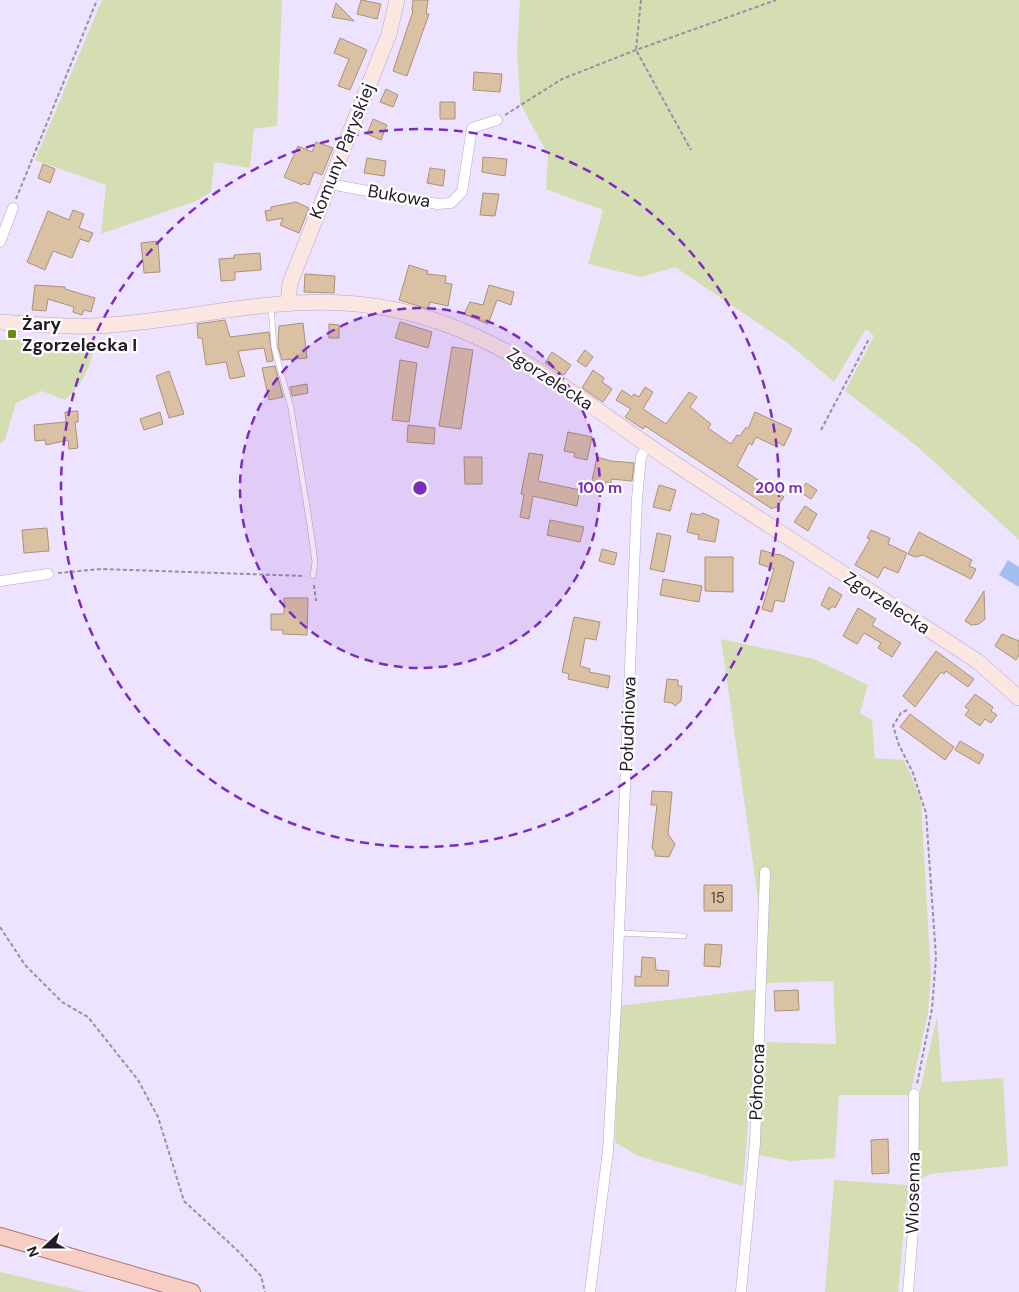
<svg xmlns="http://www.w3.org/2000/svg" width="1019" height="1292" viewBox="0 0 1019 1292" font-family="'DM Sans',sans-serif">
<rect width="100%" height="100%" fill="#eee3ff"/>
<path fill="#d5ddb3" d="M102 0H282L277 126 254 129 250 168 214 162 211 192 196 201 101 234 106 185 35 160Z
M520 0H1019V540L918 447 845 391 874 336 866 329 834 382 789 344 675 267 641 277 588 264 603 210 546 189 548 155 520 103 517 50Z
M0 340H95C93 363 83 385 65 400L42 391 16 403 5 440 0 443Z
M721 639 814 659 868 685 860 713 872 720 875 758 904 760 921 799 931 978 928 1013 910 1095H839L835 1158 791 1161 758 1155 766 1049 763 1042 836 1044 833 981 764 983 767 961Z
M759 989 743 1186 638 1156 615 1142 619 1006Z
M937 1017 942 1082 1003 1078 1008 1166 930 1174 919 1180 918 1130 920 1090Z
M834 1180 908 1185 898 1292H825Z
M0 1272 86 1292H0Z"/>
<path fill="#a3bdf1" d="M1008 560 1019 567V587L999 575Z"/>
<path fill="#dbc1a4" stroke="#aa9176" d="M361 0 381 4 377 19 357 14Z
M413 0H428L426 14H429L407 76 393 71 413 11H412Z
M336 3 354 21 332 17Z
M340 38 367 50 350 90 338 86 349 59 334 53Z
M474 72 502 74 500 92 473 90Z
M386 89 398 95 393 107 380 102Z
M440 102H455V119H440Z
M373 119 387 125 381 140 367 134Z
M316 142 333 148 322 175 314 172 309 185 303 183 302 185 284 177 298 146 312 152Z
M483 157 507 159 505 176 482 172Z
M367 158 386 161 384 176 364 173Z
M43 164 55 169 50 183 38 178Z
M430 168 445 170 443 186 427 183Z
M483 193 499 194 495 216 480 215Z
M296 202 309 208 299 233 280 225 283 218 267 221 265 211 271 210V207Z
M73 210 84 214 79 228 93 233 89 242 80 239 72 258 53 251 45 270 27 262 48 211 69 220Z
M158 241 160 272 144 273 141 243Z
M260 253 261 270 235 272V280L221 281 219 259 234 258V255Z
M409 265 428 271 427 274 446 276 445 283 452 284 448 306 430 302 428 309 399 300Z
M305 274 335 276 334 293 304 292Z
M35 285 65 287V289L95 298 91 312 84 310 82 315 73 312 74 307 48 299 46 311 32 310Z
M489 285 514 292 511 305 497 300 488 324 464 314 470 302 483 305Z
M225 320 230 337 269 332 273 361 267 362 264 348 238 351 245 376 230 379 226 362 206 365 202 338H198L197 324Z
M400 322 432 332 428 348 395 338Z
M303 323 307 358 282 360 278 346 279 326Z
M329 324 339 325V338H329Z
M452 347 473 350 461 429 439 426Z
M585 350 593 357 586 367 577 361Z
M552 352 571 365 564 375 545 363Z
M400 360 417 363 409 422 392 420Z
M275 366 283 397 269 400 262 368Z
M593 370 604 378 602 382 612 389 603 402 582 388Z
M169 371 184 414 169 418 156 376Z
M307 384 308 393 292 396 290 387Z
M645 387 653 392 643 409 666 424 689 392 697 397 690 407 711 424 708 428 731 444 737 435 740 436 746 427 748 429 755 412 792 429 784 446 777 442 775 446 756 437 752 445 749 443 737 466 784 497 776 508 774 507 772 509 645 426 643 429 625 417 631 409 616 400 622 390 632 397 634 394 639 397Z
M78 411V422H75L78 448 69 449 68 440 46 445 45 440 35 441 34 425 66 422 65 412Z
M160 412 163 424 144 430 140 419Z
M408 425 435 428 434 444 407 442Z
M568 432 592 437 587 460 574 457 575 453 564 451Z
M529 453 543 455 538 481 580 490 577 506 533 496 529 519 520 517 524 495 521 494Z
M464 457H482V484H465Z
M597 457 611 461 634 463 632 481 611 479V483L606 482 604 493 590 490Z
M806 483 817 490 811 499 800 492Z
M659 485 676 490 670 511 653 507Z
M805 506 817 514 808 531 794 522Z
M691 513 699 515 703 513 719 520 715 542 698 539 699 535 687 532Z
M550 520 584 527 580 542 547 535Z
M47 528 49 551 24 553 22 530Z
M871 530 890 538 888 544 907 553 898 573 884 567 878 578 855 565 870 539 867 538Z
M919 532 972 560 969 566 976 569 971 579 923 555 915 557 908 554Z
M657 533 671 536 664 572 650 569Z
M602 549 617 553 614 565 599 561Z
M761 550 778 555 779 554 794 562 784 602 775 600 772 612 762 609 774 569 759 564Z
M705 557H733V592L705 591Z
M663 579 702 586 699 602 660 595Z
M829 587 842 595 835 608 832 606 829 610 821 605Z
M984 591 985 619 979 624 971 625 965 621Z
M284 598H308L307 635 283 634V630H271V614H284Z
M858 608 876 619 872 625 901 643 892 657 878 648 881 643 864 633 857 644 843 636Z
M574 617 600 622 596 640 585 638 580 666 590 669 589 672 610 676 608 688 568 679 569 674 562 672Z
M1002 634 1019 641V655L1016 660 995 646Z
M936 651 974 679 968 687 946 671 944 674 941 672 915 707 903 696Z
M667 679 678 680V686H682L681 701 675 706 672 703 664 702Z
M975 694 993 707 991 711 997 715 991 723 985 719 980 726 965 715 969 710 965 707Z
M910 714 954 747 945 760 900 727Z
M960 741 984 755 979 764 955 750Z
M652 791 672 792 668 834 675 844 669 857 655 856V852L652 848 657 805H651Z
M704 885H732V911H704Z
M705 944 722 945 720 967 704 966Z
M642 957 655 958 656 970 669 971 668 986H635V976L641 977Z
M798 990 799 1010 775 1011 774 991Z
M888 1139 889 1173 872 1174 871 1140Z"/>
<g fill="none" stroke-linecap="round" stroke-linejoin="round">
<g stroke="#b4a6c7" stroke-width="6">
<path id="lane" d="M271 307 274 347 291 408 310 526 315 562 313 576
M619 933 684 936"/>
</g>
<g stroke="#b4a6c7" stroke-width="11">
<path id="street" d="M330 184 437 204 451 203 462 192 472 128 497 120
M0 242 13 208
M0 581 48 574
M590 1292 608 1151 616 1005 637 498 641 457 647 445
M741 1292 755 1143 765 872
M908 1292 913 1230 914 1094"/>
</g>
<g stroke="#b4a6c7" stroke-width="16">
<path id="secondary" d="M288 302 290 283 389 34 397 0
M0 322C30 324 62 327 92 326 181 323 267 295 357 304 487 316 574 397 677 465 777 531 877 596 977 661L1019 698"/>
</g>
<g stroke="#aa7a73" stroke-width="18">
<path id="primary" d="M0 1236 192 1292"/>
</g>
<path stroke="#978fa4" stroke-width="2" stroke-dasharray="4 2.5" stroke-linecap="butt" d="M641 0 636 50 691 150
M505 115 562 79 636 50 776 0
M16 199 97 0
M821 430 869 339
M58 573 101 569 305 576
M314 585 316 601
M907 710 901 713 893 726 899 745 913 773 926 813 936 957 932 1009 917 1084
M0 927 25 965 62 1002 88 1017 138 1080 158 1117 184 1201 239 1252 261 1276 265 1292"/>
<use href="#lane" stroke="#fff" stroke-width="5"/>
<use href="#street" stroke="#fff" stroke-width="10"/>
<use href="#secondary" stroke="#fce6e1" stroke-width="15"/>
<use href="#primary" stroke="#f8cec4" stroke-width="16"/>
</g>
<circle cx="420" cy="488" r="180" fill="#7b2cbf" fill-opacity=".12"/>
<g fill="none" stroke="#7b2cbf" stroke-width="2.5" stroke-dasharray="9 6">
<circle cx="420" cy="488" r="180"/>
<circle cx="420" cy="488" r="359"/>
</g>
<rect fill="#6d8b0a" stroke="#fff" stroke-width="2" x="7" y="329" width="10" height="10" rx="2.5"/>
<g text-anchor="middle" stroke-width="4.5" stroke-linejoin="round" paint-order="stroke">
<g font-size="15" fill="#504447">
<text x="718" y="903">15</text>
</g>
<g font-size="18" fill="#211b28" stroke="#fff">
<text transform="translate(342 151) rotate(-68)" y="6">Komuny Paryskiej</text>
<text transform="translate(399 196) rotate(10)" y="6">Bukowa</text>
<text transform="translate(550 379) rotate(33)" y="6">Zgorzelecka</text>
<text transform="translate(887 603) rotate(33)" y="6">Zgorzelecka</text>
<text transform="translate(628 724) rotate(-88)" y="6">Południowa</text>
<text transform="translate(757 1082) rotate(-88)" y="6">Północna</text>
<text transform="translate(913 1193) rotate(-89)" y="6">Wiosenna</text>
</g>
<g font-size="18" font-weight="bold" fill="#211b28" stroke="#fff" text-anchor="start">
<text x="22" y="330">Żary<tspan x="22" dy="21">Zgorzelecka I</tspan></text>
</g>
</g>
<circle cx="420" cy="488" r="8" fill="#7b2cbf" stroke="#fff" stroke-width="2.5"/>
<g font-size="15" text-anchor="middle" font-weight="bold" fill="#7b2cbf" stroke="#fff" stroke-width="4.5" stroke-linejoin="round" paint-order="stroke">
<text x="600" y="493">100 m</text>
<text x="779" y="493">200 m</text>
</g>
<g transform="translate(45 1247) rotate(249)" stroke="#ffffff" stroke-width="4" paint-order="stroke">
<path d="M0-4L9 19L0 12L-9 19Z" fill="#211b28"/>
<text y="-8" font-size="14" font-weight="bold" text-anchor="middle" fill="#211b28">N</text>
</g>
</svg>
